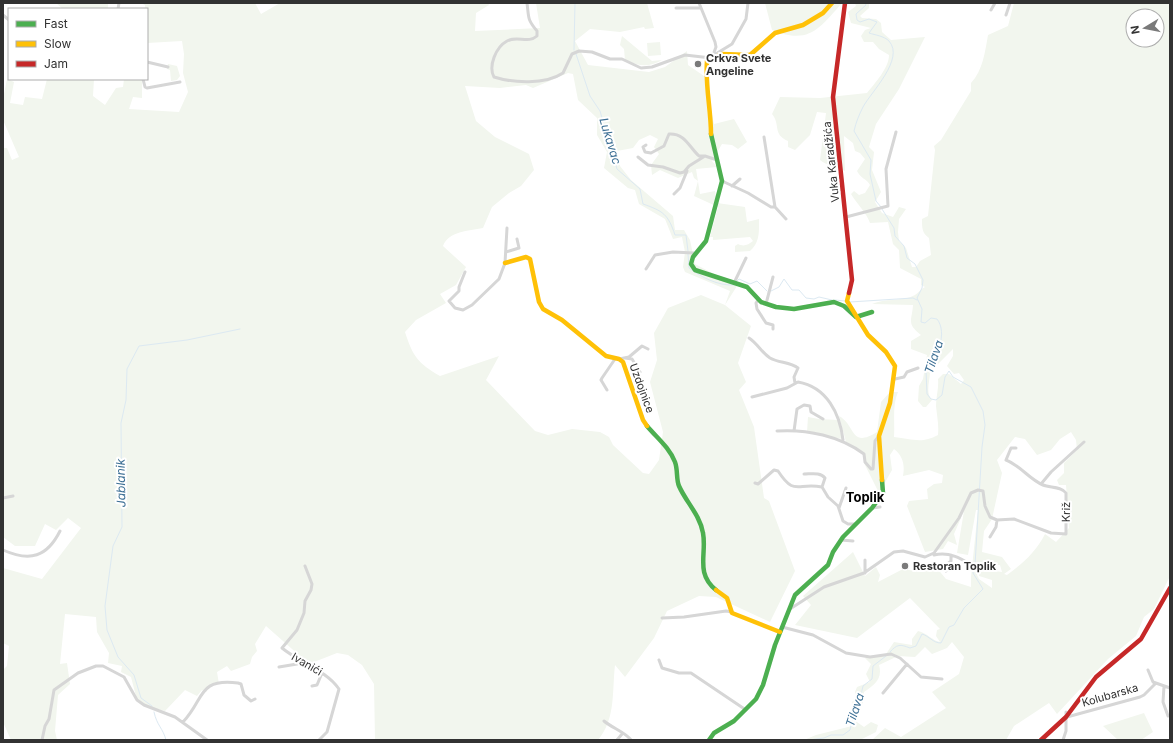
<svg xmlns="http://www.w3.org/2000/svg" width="1173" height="743" viewBox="0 0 1173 743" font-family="Inter,sans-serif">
<rect width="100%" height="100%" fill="#fff"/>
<path fill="#f2f6ee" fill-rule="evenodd" d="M56 3H108V9H63Z
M141 3H255L261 14 280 3H488L489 5 476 13 475 31 540 28 536 3H647L654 28 645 29 644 27 620 32 590 29 575 41 588 65 649 72 665 67 687 51 688 65 704 76 714 124 734 119 747 142 738 149 732 145 722 144 712 161 717 167 696 169 700 194 715 191 717 203 745 207 747 222 759 219C759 232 760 242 750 251L735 252V246L738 244C744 247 748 245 753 241L750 237 713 240V237H710L718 207 694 196 698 181 694 178 692 172 678 178 660 170 652 175 651 165 659 154 654 147 658 139 650 135 639 140 633 148 617 151 620 166 631 180 673 216 675 230H684L690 240 695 264 737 286 725 305 751 326 738 363 746 382 739 390 754 427 764 498 769 501 795 571 770 622 716 597 699 596 667 611 654 638 625 677 615 665C612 691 616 719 598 740H375L374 684 362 665 348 655 337 653 309 664 266 626 255 644 257 651 252 657 250 664 231 671 227 666 217 672 219 684 212 685 206 692 202 690 197 696 185 690 165 711 150 707 137 700 131 677 121 672 122 666 108 663 109 653 97 632 96 617 65 614 60 664 67 663 70 684 58 695 55 731 57 740H11L3 722V670L7 666 9 646 3 643V568L42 579 81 528 68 518 56 530 45 524 35 546H15L3 537V148H7L12 160 19 157 3 120V99L7 79 14 82 10 103 23 105 25 97 42 99 47 79H94L93 96 105 105 116 88 123 87 124 79H142V98L133 97 129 109 179 112 188 92 183 73 184 54 182 41 147 43V9H145V5ZM568 73 573 74 578 100 597 118V135L607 152 604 168 628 188 635 190 639 204 665 219 673 239 682 237 685 252 683 267 685 272 730 291 725 305 701 295 668 308 654 333 657 360 650 382 663 432 659 460 649 474 643 473 613 445 609 437 600 432 572 429 548 435 535 431 486 380 499 356 440 376C418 363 413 357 405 332L416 320 446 303 440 294 456 285 466 267 443 246C449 231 468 231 483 228L492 207 509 193 521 186 534 170 529 154 495 137 476 121 465 86 500 88 526 85 533 88Z
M765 3H842C819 29 809 45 772 30Z
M855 3H869V8L860 16 862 18 876 19 881 23 882 32 891 40 925 37 899 89 876 124 869 147 874 152 872 170 881 192 875 202 882 213 893 217 899 207 906 209 899 219 898 232 899 241 906 248 912 267H916L920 261 931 255 929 238C922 233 922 228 922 219L928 216 935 150 934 146 941 140 971 91V83C983 70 985 52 988 35L1008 26 1014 3H1170V576L1154 609 1144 617 1136 636 1108 659 1057 714 1049 703 1014 726 1006 740H872L885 728 901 737 946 708 932 692 959 674 964 657 952 642 947 648 932 654 925 647 915 657 898 656 879 665C883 679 874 685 864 692L863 703 857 708V722L864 727 871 722 878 725 876 732 860 740H804L816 735 852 726V702L857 698 855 692 857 687 870 682 866 674 871 664 865 658 886 654 894 642 912 645V639L918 631C927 633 933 641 940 642L936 636 937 630 940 629 910 598 857 638 795 625 811 605 803 596 853 552 865 576 876 567 880 575 878 582 903 569 921 572 936 567 946 579 971 587V577L978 510H976L968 555 957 553 964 511 954 534 957 545 948 541 943 549 925 552 907 506 909 501 928 499 927 489 934 484 942 483 943 475 929 470 903 476C905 465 903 456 894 449L890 455 892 470 879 493 864 463V453L846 442 839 416C856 425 850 449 877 432L881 402 890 392H898C892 406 895 421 894 437 912 439 922 444 938 435 939 425 937 416 936 406 936 397 939 388 938 379L943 374H949L961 384 964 380 959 373 954 374 947 366 953 356V349L930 372C930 381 925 393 932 400L926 407H923L918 401 919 386 923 379 927 355 911 349V341L921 335C906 323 912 321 913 305L872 304C885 298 902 302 915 295 918 293 921 289 925 287L921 285V279L900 268 899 250 893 244 888 222 870 223C866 212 857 204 851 194L854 191 859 195 865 193 870 185C867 179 860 178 857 171L865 159 860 153 855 151 853 143 844 136 845 171C836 166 827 166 820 160L826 113 817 112 810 135 795 150 788 147V141C772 134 781 125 772 114L780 97 820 98 867 93C875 83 889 68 889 55L879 49 873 42H864L861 36 865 30 871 28 851 23 848 12 856 6ZM1133 16H1157V40H1133ZM1071 432 1076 440 1077 450 1064 463V473L1057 480 1059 485H1066L1069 528 1056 542 1045 534C1036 552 1023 563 1007 575L1004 574 1011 569 1002 557 982 552 984 531 992 519 1002 473 997 460 1015 437 1025 439 1037 455 1051 450 1060 439ZM989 561 993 565H1000L1002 572 980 569 979 576 992 580V588L979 579 977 575 979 567Z
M622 36 652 61 662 60C648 68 639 66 625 60L624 49 620 45Z
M660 42 661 55 648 56 647 43Z
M168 64 177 66 180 76 177 80 171 81 170 70 167 69Z
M808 417 819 419 838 420 842 439 807 432Z
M1144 713 1153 732 1141 740H1118L1103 726Z"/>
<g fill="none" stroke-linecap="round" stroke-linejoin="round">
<path stroke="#dce9f2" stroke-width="1" d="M865 3 866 5 856 14 857 20 860 22 869 19 877 22 869 33C875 35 884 36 889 41 905 59 871 92 863 107 859 115 856 122 854 131L871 160 870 174 876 201 881 207
M574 50 575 3
M576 54 590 96 600 111 617 169 640 189 643 204C663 211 668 214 675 235H686L688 251
M882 209 894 228 895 236 904 246 907 258 915 264 923 280 922 288 917 298 922 309 921 322 925 323 931 318 937 319C948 333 937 359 926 371L927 394 931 399 936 400 942 395 945 377 949 371 953 377 971 387 983 411 985 425 982 447 975 565
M688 254 689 268C701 277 718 286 734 285
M737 281 739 279 750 284 757 281 767 291
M771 291 779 287 784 279 792 290H799L806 298 814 299 819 297 832 300
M835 300 845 301
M850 302 913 298 917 300
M890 652C897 644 900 644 910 648L916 646 922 634C929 636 933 643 941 643L949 627 954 625 964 608 983 589 973 573 974 568
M152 706 141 698 134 675 118 657 107 630 105 606 113 546 122 527 121 423 126 400 127 369 139 346 187 340 240 329
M154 712C157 726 163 728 166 740
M809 740 824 738 831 735H843L850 730 857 698 861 695 863 686 872 679 873 666 886 656"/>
<path stroke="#d6d6d6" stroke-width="3" d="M527 3C529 18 527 19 537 31V36C528 44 517 35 507 41 496 47 488 66 494 77 513 83 545 85 563 73L572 54 579 51 592 52 610 59H622L641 68 652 67 685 55 711 58
M699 3 715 42 716 47 713 55
M676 8H701
M118 9 119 3
M991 10 995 3
M3 15 9 20
M1006 15 1010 3
M714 55 732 44 746 19 748 3
M147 62 168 67
M143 79 145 87 147 88 180 82
M646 145 643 147 645 152 651 153 664 146 669 134C685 133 689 147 699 156H705
M638 157 648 165 663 167 680 173 684 172 689 166 705 156 717 160
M722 181 748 193 771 207H775L764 137
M732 186 740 179
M674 194 680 188 687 171
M775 207 786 219
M846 217 888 206 886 169 896 132
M506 252 519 248 517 239
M646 269 655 255 673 252 694 253
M465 272 459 287V291L449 301 455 308 463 310 472 305 499 279 505 263 507 228
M734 283 746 258
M758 300 756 303 757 309 766 323 773 325V329
M766 304 773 277
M749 338C758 344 761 352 770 358 779 363 790 362 798 368L794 377 795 383
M625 358 632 359 640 372
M619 359 629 357 642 346 648 349
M895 379 904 377 907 372 918 368
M607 390 601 380 602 378 615 359
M752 397 787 388 798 382C827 387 840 414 843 440
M777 431C807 429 840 436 864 454L865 462 871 469H873L875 441 879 436
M794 431 797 409 804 405 810 406 811 412 823 419
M804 474C812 474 820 472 825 478L822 487
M755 483 758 484 774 470 778 471C795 497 797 482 822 487L828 497 838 506 843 521 848 524H855
M1041 484 1051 472 1084 442
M3 498 13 496
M839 508 846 488
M872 508 880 507
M990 537 996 527 997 520
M841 540 853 541
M3 550C30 562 47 557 60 531
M934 555C953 551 964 561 980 570
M865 560V573
M305 566 312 584 311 590 305 601 304 613 297 630 282 648C300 663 326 670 339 689L327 732 319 740
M946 571 944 567 951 561V555
M790 609 824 587 864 573 894 552 903 551 925 557 934 553 959 518 971 493 978 490 983 491 985 506 990 517 997 520 1014 519 1051 533 1066 534V493C1061 486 1050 488 1043 485 1029 479 1021 466 1006 460L1011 448H1016
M662 618 684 617 726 611 732 612
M782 627 813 635 846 653 870 657 891 654 900 658 921 677 942 679
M659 660 662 668 679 673H691L746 710
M279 667 303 663
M1148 670 1153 682 1170 688
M312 686 317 685 322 673
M1164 686 1163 702 1168 716
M883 693 907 664
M1067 717 1140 697 1144 695 1155 684
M604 721C612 728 625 732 631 740
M183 722C205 699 197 678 238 683L241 684 244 695 251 701 255 699
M42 740 45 726 49 719 54 690 78 673 96 666H103L124 677 137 700 144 705 175 717 207 740
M617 740 622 734
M1063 740 1066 731V712"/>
<path stroke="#4caf50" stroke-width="4.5" d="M711 134 722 181 706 241 693 257 691 264 695 270 747 287 761 302 776 307 794 309 834 302 844 306 856 317 872 312
M647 426C657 438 669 447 675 462 678 470 676 479 679 486 686 502 700 515 703 533 707 554 695 573 716 590
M709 740 714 733 734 721 756 699 763 685 775 645 795 595 828 565 833 552 843 537 872 508 883 493 882 480"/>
<path stroke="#ffc107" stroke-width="4.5" d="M711 134C711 109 705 86 707 61L722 54 750 55 775 33 803 25 823 13 832 3
M505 263 526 257 530 259 539 302 543 309 562 320 606 356 619 359 623 362 643 420 647 426
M849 293 847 301 868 335 886 352 895 366 890 403 879 436 882 480
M716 590 727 598 732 613 780 632"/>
<path stroke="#c62828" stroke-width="4.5" d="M845 3 833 97 852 280 849 293
M1041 740 1066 717 1096 677 1141 639 1170 588"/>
</g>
<g fill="#7a7a7a" stroke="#fff" stroke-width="1.5">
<circle cx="698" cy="64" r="4"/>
<circle cx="905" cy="566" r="4"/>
</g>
<g text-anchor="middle" stroke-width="4" stroke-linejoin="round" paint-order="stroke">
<g font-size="11" font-weight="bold" fill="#323232" stroke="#fff" text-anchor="start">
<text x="706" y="62">Crkva Svete<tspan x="706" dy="13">Angeline</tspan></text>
<text x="913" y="570">Restoran Toplik</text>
</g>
<g font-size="11" fill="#323232" stroke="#fff">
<text transform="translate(831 162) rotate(-96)" y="4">Vuka Karadžića</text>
<text transform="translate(642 388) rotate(70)" y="4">Uzdojnice</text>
<text transform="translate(1066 512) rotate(-89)" y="4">Križ</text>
<text transform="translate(307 664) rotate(30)" y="4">Ivanići</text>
<text transform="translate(1110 695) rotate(-16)" y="4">Kolubarska</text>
</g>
<g font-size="12" font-style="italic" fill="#3e7095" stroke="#fff">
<text transform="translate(610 141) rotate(73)" y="4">Lukavac</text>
<text transform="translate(934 357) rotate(-71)" y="4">Tilava</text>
<text transform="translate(121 483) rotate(-91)" y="4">Jablanik</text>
<text transform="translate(855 710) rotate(-72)" y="4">Tilava</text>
</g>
<g font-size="13" font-weight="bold" fill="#000" stroke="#fff">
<text x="865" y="502">Toplik</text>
</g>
</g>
<rect width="1173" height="743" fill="none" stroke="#323232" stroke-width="8"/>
<rect x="8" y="8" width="140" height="72" fill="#ffffff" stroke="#adadad"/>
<rect x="16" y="21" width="20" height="6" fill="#4caf50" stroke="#adadad"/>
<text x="44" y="28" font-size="12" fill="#323232">Fast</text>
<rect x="16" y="41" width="20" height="6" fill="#ffc107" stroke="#adadad"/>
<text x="44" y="48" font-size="12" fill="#323232">Slow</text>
<rect x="16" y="61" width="20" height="6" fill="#c62828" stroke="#adadad"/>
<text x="44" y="68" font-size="12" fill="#323232">Jam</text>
<g transform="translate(1145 28) rotate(260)"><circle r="19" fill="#ffffff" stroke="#adadad"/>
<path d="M0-3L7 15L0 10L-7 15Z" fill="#7a7a7a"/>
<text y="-6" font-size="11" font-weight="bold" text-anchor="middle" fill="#323232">N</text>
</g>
</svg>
